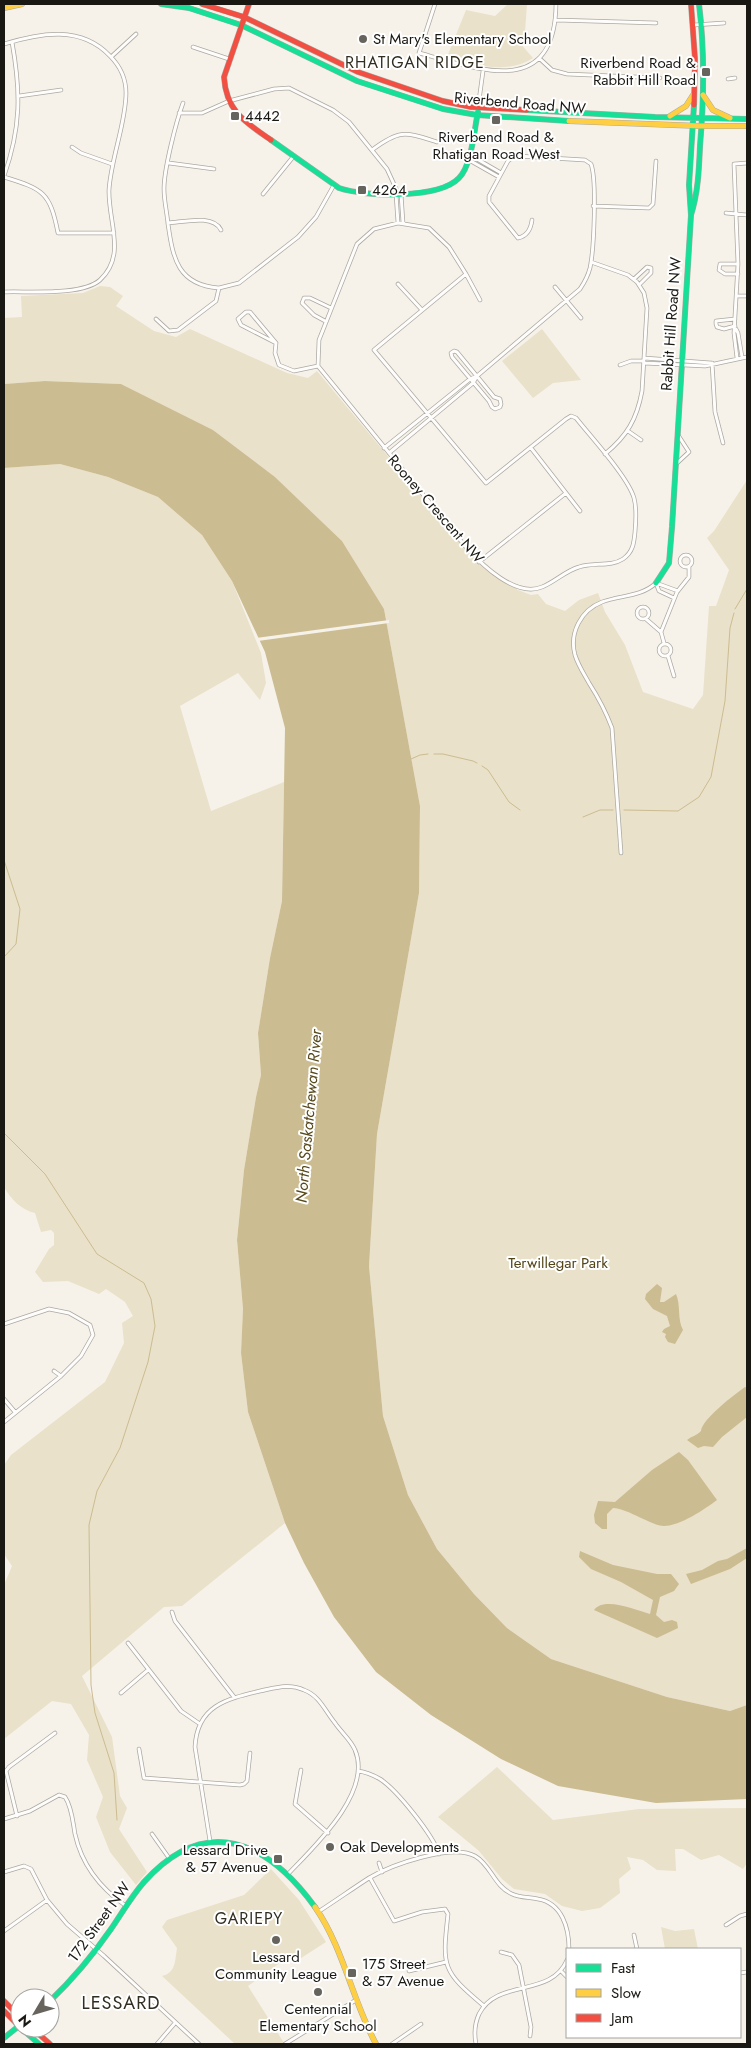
<svg xmlns="http://www.w3.org/2000/svg" width="751" height="2048" viewBox="0 0 751 2048" font-family="Jost,sans-serif">
<rect width="100%" height="100%" fill="#f6f2e9"/>
<path fill="#e9e1c9" d="M508 4H527L525 32 519 42 533 58C506 75 476 65 447 57L466 10 495 16Z
M100 286 110 287 123 296 116 306 154 331 176 337 190 329 287 373 308 378 317 371 477 563 518 590 531 595 538 594 546 604 565 611 579 600 598 593 605 612 625 645 643 692 693 709 703 695 709 606H716L729 570 707 538 714 531 747 480V1705L730 1711 667 1697 551 1659 507 1628 474 1594 437 1549 408 1495 383 1416 369 1266 377 1134 419 893 420 806 384 609 342 541 275 477 213 430 121 384 45 381 4 384V318L22 317 21 296 83 293Z
M542 329 581 380 553 383 533 398 502 361Z
M60 464 108 477 158 497 202 535 232 581 261 653 266 683 260 700 238 673 180 706 211 811 284 782 282 901 270 958 258 1033 261 1075 256 1097 244 1170 237 1240 243 1310 241 1353 248 1412 285 1523 182 1606 164 1607 82 1676 112 1737 120 1796 127 1808 119 1829 147 1872 136 1885 110 1852 96 1817 103 1797 87 1760 89 1735 71 1704 52 1701 4 1739V1585L12 1566 4 1554V1465L11 1455 105 1382 124 1343 122 1323 133 1316 125 1302 106 1289 99 1294 68 1281 43 1282 35 1272 49 1249 54 1245V1233L51 1230 41 1232 35 1213C21 1210 11 1199 4 1187V468Z
M497 1767 553 1820 639 1809 747 1808V1863L743 1869 719 1855 701 1860 683 1849H675L676 1871 657 1870 643 1860 627 1857 631 1869 619 1879 620 1893 600 1908 582 1911 562 1906 545 1894 514 1889 502 1879 479 1851 438 1817Z
M271 1869 299 1900 326 1942 298 1960 292 1954 248 1986 284 2043 281 2044H235L162 1976C176 1973 175 1960 177 1948L162 1927 167 1920 244 1895Z
M661 1927 675 1931 694 1929 698 1949H665Z"/>
<path fill="#cbbc91" d="M45 381 121 384 213 430 275 477 342 541 384 609 420 806 419 893 377 1134 369 1266 383 1416 408 1495 437 1549 474 1594 507 1628 551 1659 667 1697 730 1711 747 1705V1799L656 1803 558 1786 501 1759 431 1715 376 1672 334 1617 304 1563 285 1523 248 1412 241 1353 243 1309 237 1240 244 1170 256 1097 261 1075 258 1033 270 958 282 901 285 728 265 652 232 581 202 535 158 497 108 477 60 464 4 468V384Z
M657 1284 662 1288 660 1302H664L676 1294C681 1305 677 1319 683 1330L675 1344 668 1342 665 1337 666 1334 662 1332 664 1329 670 1326 667 1316 653 1309 645 1299 646 1294Z
M745 1387 747 1388V1417L722 1437 713 1447 704 1446 698 1448 687 1440C692 1436 696 1436 701 1431 702 1419 735 1394 745 1387Z
M679 1452 688 1460 717 1500C705 1509 680 1526 664 1526 652 1526 629 1509 613 1508L607 1514V1529H602L595 1523 594 1515 598 1501 615 1502 652 1470Z
M747 1548V1558L730 1569 691 1584 686 1574 702 1570 718 1561 727 1559Z
M580 1551 613 1565 657 1574H671L679 1584 674 1591 660 1597 656 1615 664 1622 672 1620 677 1622 678 1628 657 1638 594 1610C604 1596 636 1610 650 1614L653 1600 621 1582 591 1569 579 1557Z"/>
<path fill="#f6f2e9" d="M389 620V623L258 641 256 638Z"/>
<g fill="none" stroke-linecap="round" stroke-linejoin="round">
<path stroke="#cbbc91" stroke-width="1" d="M735 609 747 589
M434 754H443L473 761 477 763
M411 759 420 755 428 754
M482 766 488 770 509 802 520 810
M624 810 678 811 699 797 711 777 725 701 730 628 734 613
M583 817 600 810H613
M4 860 20 909 16 944 4 957
M4 1133 45 1174 97 1254 144 1283 151 1299 155 1326 148 1362 120 1448 97 1491 89 1525 91 1685 95 1713 114 1773 117 1820"/>
<g stroke="#aba9a2" stroke-width="4.5">
<path id="street" d="M435 4 419 53C479 69 555 100 556 4
M556 20 656 23
M694 25 724 23
M4 44C40 33 81 25 110 56 120 66 126 79 126 93 126 123 111 158 109 190 108 222 127 255 100 280 82 296 28 291 4 292
M193 47 229 59
M111 57 136 34
M539 58 552 70 567 74 660 78
M728 79 735 78
M19 96 61 90
M183 103C176 122 164 169 164 189 164 201 167 212 168 224 173 259 178 285 219 288
M478 108 483 71
M179 113H202L229 101 274 89 289 88 333 110 349 122 387 169 398 193
M72 147 81 153 112 164
M372 150C400 129 405 132 437 142
M470 155 501 173
M469 160 499 177
M169 163 214 169
M4 176C21 128 21 92 12 42
M4 177C43 189 50 192 58 233H114
M263 194 293 157
M396 194 398 223
M401 194 403 223
M593 206 649 208 653 204 656 161
M726 213 747 215
M168 223C184 222 213 214 221 230
M398 223 429 228 449 247 466 274 374 350 486 483 566 419 571 416 576 418C591 437 628 477 634 498 637 509 636 521 635 532 634 543 633 552 623 559 611 567 593 562 579 567 565 571 555 582 542 587 516 598 482 565 466 547L318 366 319 340 357 244 374 229Z
M591 262 628 275 637 282 644 293 647 308 642 391C637 419 627 436 605 454
M466 274 480 300
M738 274H725L719 270 720 264H738
M634 279 647 267 651 268V273L639 285
M398 284 422 310
M555 287 581 318
M736 296H747
M156 319 169 331 178 330 216 301 219 288 239 283 298 237 316 217 334 185
M735 319 716 321V324L717 327 724 329 735 326
M325 321 314 315 302 303 304 298H310L331 308
M736 329 738 333 742 357
M276 343 241 325 238 319 246 312H250L276 343 275 353 279 365 294 371 318 366
M454 351 457 352 494 397 500 399 501 404 500 407 495 409 492 407 489 401 452 357 451 353Z
M644 358 711 363
M737 358 734 333 738 264 734 164 747 163
M644 363 705 366 747 357
M712 363 715 412 723 443
M620 365 631 361H644
M628 431 641 440
M384 448 470 379 477 376 580 289C584 283 588 276 590 268 594 250 597 180 591 164L585 160 517 156 513 157 508 161 489 196V202L518 238C528 236 531 228 532 220
M389 453 473 383 477 376
M676 464 689 452 678 435
M566 493 580 511
M680 561a6 6 0 1 1 12 0a6 6 0 1 1-12 0Z
M479 562 566 493 531 448
M656 583 659 591 674 598
M656 583 678 591
M637 613a6 6 0 1 1 12 0a6 6 0 1 1-12 0Z
M646 619 661 632
M664 643 661 632 677 592 689 577V567
M659 650a6 6 0 1 1 12 0a6 6 0 1 1-12 0Z
M668 656 674 676
M621 853 612 728C606 712 598 697 589 683 584 674 578 665 575 655 569 633 581 610 602 602 621 595 641 597 656 583
M4 1324 49 1309 69 1313 90 1325 93 1335 81 1356 61 1376 4 1422
M54 1371 61 1376
M4 1399 15 1412
M172 1612 175 1621 234 1697
M128 1643 181 1711 200 1724
M121 1693 148 1670
M139 1749 144 1778 240 1785 244 1784 247 1781 250 1753
M301 1770 295 1804 328 1833
M358 1771C366 1772 373 1775 380 1779 397 1790 433 1835 439 1854
M17 1816 6 1771 9 1767 55 1733
M4 1819 30 1811 59 1795 65 1797C72 1807 73 1823 75 1834 82 1866 100 1888 126 1906
M152 1834 169 1858
M210 1841 195 1747C197 1706 226 1699 260 1691 275 1688 289 1683 304 1690 320 1696 325 1711 335 1723 341 1732 351 1740 355 1750 373 1792 314 1847 288 1874
M379 1863 382 1872
M4 1872 24 1866 31 1869 47 1900 67 1924 104 1956 199 2044
M370 1878 394 1921 422 1912 445 1909 448 1914C442 1967 442 1971 484 2006
M318 1912C335 1901 352 1889 369 1878 391 1865 452 1843 475 1856 491 1865 494 1886 512 1894 520 1898 529 1897 538 1899 562 1903 569 1928 569 1949
M726 1925 740 1916 747 1914
M4 1931 47 1900
M634 1935 637 1949
M501 1952 512 1955 519 1965 531 2027 530 2036
M409 1971 446 1962
M561 1971 567 1977
M740 1973 747 1972
M157 2044 175 2023
M285 2044 356 2000
M392 2044 421 2024
M476 2044C474 2034 475 2023 479 2014 497 1978 551 1998 567 1960"/>
</g>
<g stroke="#aba9a2" stroke-width="6">
<path id="fast" d="M161 4 189 8 241 25 357 81 443 109 477 115 569 121
M527 110 655 117 747 119
M271 140 339 188C365 197 439 199 459 178 472 165 474 130 478 112
M691 215C698 193 699 170 700 146 704 99 705 52 699 4
M656 583 669 563 672 527 691 215 689 185 694 105
M50 2001C73 1979 93 1955 111 1929 122 1913 131 1897 144 1882 206 1813 267 1841 315 1907
M21 2028 39 2044
M4 2038 20 2025"/>
</g>
<g stroke="#aba9a2" stroke-width="6">
<path id="slow" d="M4 8 22 4
M703 95 713 110 730 118
M670 116 686 106 693 95
M569 121 700 126H747
M315 1907C344 1949 352 2000 376 2044"/>
</g>
<g stroke="#aba9a2" stroke-width="6">
<path id="jam" d="M202 4 244 17 358 72 443 101 471 107 527 110
M249 4 224 77C226 111 245 122 271 140
M691 4 695 59 694 105
M4 2001 20 2017
M4 2011 20 2027
M32 2028 50 2044"/>
</g>
<use href="#street" stroke="#fefdfc" stroke-width="3"/>
<use href="#fast" stroke="#16e098" stroke-width="5"/>
<use href="#slow" stroke="#ffcf43" stroke-width="5"/>
<use href="#jam" stroke="#f24e42" stroke-width="5"/>
</g>
<g fill="#67645d" stroke="#fff" stroke-width="2">
<circle cx="363" cy="39" r="5"/>
<rect x="701" y="67" width="10" height="10" rx="2.5"/>
<rect x="230" y="111" width="10" height="10" rx="2.5"/>
<rect x="491" y="115" width="10" height="10" rx="2.5"/>
<rect x="357" y="185" width="10" height="10" rx="2.5"/>
<circle cx="330" cy="1847" r="5"/>
<rect x="273" y="1854" width="10" height="10" rx="2.5"/>
<circle cx="276" cy="1940" r="5"/>
<rect x="347" y="1968" width="10" height="10" rx="2.5"/>
<circle cx="318" cy="1992" r="5"/>
</g>
<g text-anchor="middle" stroke-width="4" stroke-linejoin="round" paint-order="stroke">
<g font-size="15" fill="#1a1812" stroke="#fff" text-anchor="start">
<text x="373" y="44">St Mary's Elementary School</text>
<text x="696" y="68" text-anchor="end">Riverbend Road &amp;<tspan x="696" dy="17">Rabbit Hill Road</tspan></text>
<text x="245" y="121">4442</text>
<text x="496" y="142" text-anchor="middle">Riverbend Road &amp;<tspan x="496" dy="17">Rhatigan Road West</tspan></text>
<text x="372" y="195">4264</text>
<text x="340" y="1852">Oak Developments</text>
<text x="268" y="1855" text-anchor="end">Lessard Drive<tspan x="268" dy="17">&amp; 57 Avenue</tspan></text>
<text x="276" y="1962" text-anchor="middle">Lessard<tspan x="276" dy="17">Community League</tspan></text>
<text x="362" y="1969">175 Street<tspan x="362" dy="17">&amp; 57 Avenue</tspan></text>
<text x="318" y="2014" text-anchor="middle">Centennial<tspan x="318" dy="17">Elementary School</tspan></text>
</g>
<g font-size="15" fill="#1a1812" stroke="#fff">
<text transform="translate(520 103) rotate(5)" y="5">Riverbend Road NW</text>
<text transform="translate(671 324) rotate(-86)" y="5">Rabbit Hill Road NW</text>
<text transform="translate(436 509) rotate(49)" y="5">Rooney Crescent NW</text>
<text transform="translate(99 1922) rotate(-54)" y="5">172 Street NW</text>
</g>
<g font-size="15" fill="#534517" stroke="#fff">
<text x="558" y="1268">Terwillegar Park</text>
</g>
<g font-size="16" letter-spacing="1" fill="#312d20" stroke="#fff">
<text x="415" y="68">RHATIGAN RIDGE</text>
<text x="249" y="1924">GARIEPY</text>
</g>
<g font-size="16" font-style="italic" fill="#57491b" stroke="#fff">
<text transform="translate(308 1116) rotate(-85)" y="6">North Saskatchewan River</text>
</g>
<g font-size="18" letter-spacing="1" fill="#312d20" stroke="#fff">
<text x="121" y="2009">LESSARD</text>
</g>
</g>
<rect width="751" height="2048" fill="none" stroke="#1a1812" stroke-width="10"/>
<rect x="566" y="1948" width="175" height="90" fill="#ffffff" stroke="#a3a3a0"/>
<rect x="576" y="1964" width="25" height="8" fill="#16e098" stroke="#a3a3a0"/>
<text x="611" y="1973" font-size="15" fill="#1a1812">Fast</text>
<rect x="576" y="1989" width="25" height="8" fill="#ffcf43" stroke="#a3a3a0"/>
<text x="611" y="1998" font-size="15" fill="#1a1812">Slow</text>
<rect x="576" y="2014" width="25" height="8" fill="#f24e42" stroke="#a3a3a0"/>
<text x="611" y="2023" font-size="15" fill="#1a1812">Jam</text>
<g transform="translate(35 2013) rotate(232)"><circle r="24" fill="#ffffff" stroke="#a3a3a0"/>
<path d="M0-4L9 19L0 12L-9 19Z" fill="#67645d"/>
<text y="-8" font-size="14" font-weight="bold" text-anchor="middle" fill="#1a1812">N</text>
</g>
</svg>
